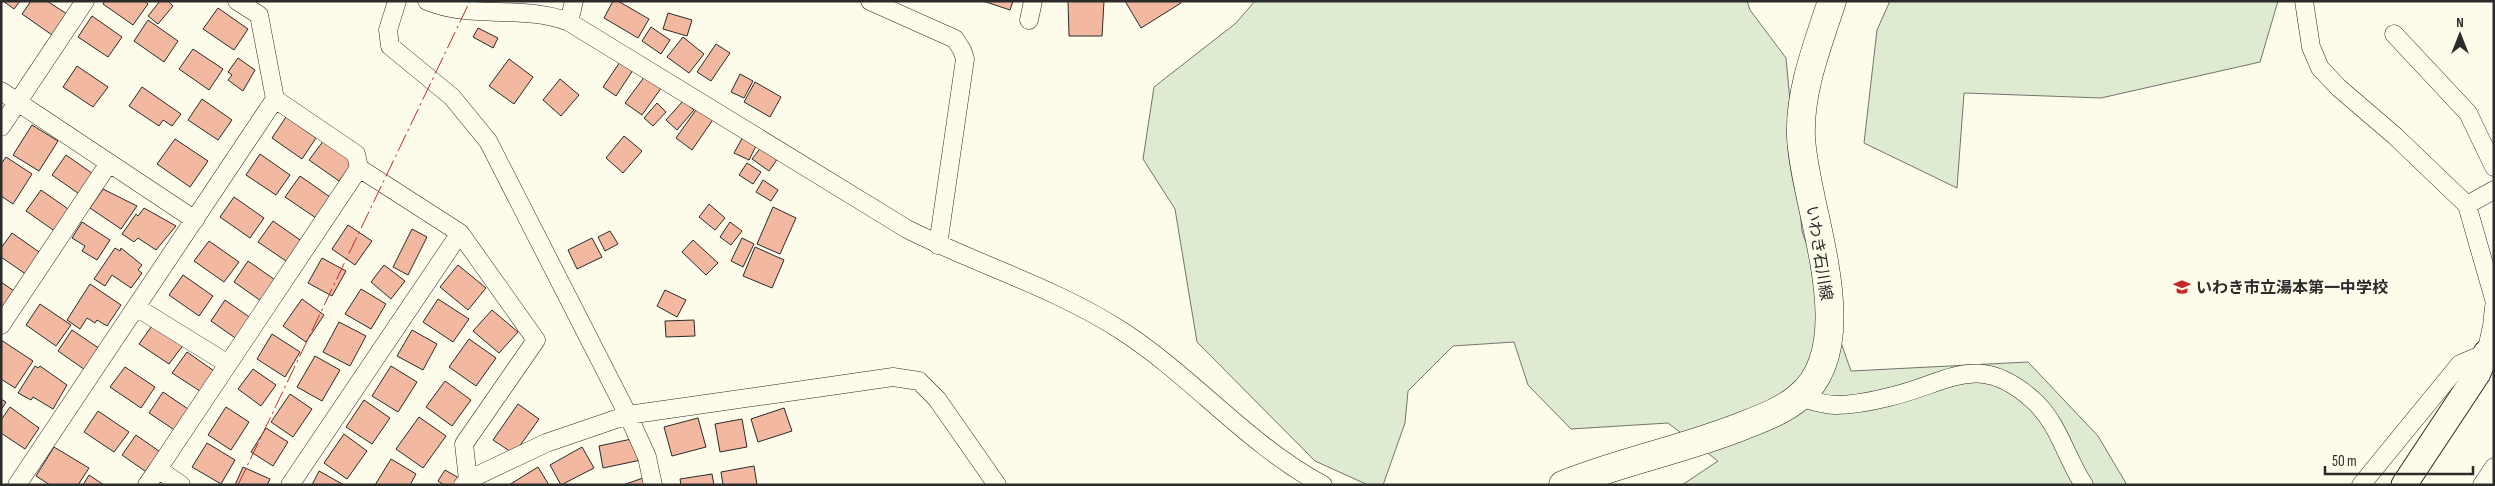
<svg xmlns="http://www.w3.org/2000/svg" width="2495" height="486" viewBox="0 0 2495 486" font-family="'Sofia Sans Condensed','Noto Sans JP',sans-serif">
<rect width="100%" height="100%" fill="#fdfbea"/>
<path fill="#deebd1" stroke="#74746e" d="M1255 1H1747L1750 10 1786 58 1802 231 1851 371 2028 362 2098 436 2127 485H1682L1718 461 1668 423 1571 429 1528 385 1514 342 1453 346 1408 391 1405 423 1383 485H1368L1315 461 1197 342 1175 209 1143 159 1154 87 1236 23Z
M1890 1H2278L2260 62 2101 98 1964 93 1957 188 1864 143 1877 30Z"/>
<path fill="#f2b8a0" stroke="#2b2b2b" d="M3 1H20L14 9Z
M31 1H47L67 14 52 35 22 14Z
M105 1H144L148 4 133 25 103 4Z
M160 1H168L173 6 158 24 148 16Z
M613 1H618L649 19 638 38 604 18Z
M983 1H1013L1010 10Z
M1068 1H1104L1102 36H1069Z
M1125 1H1180L1181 3 1141 28Z
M218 8 248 29 234 50 203 29Z
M668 13 692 20 687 36 663 29Z
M92 16 122 37 108 57 78 37Z
M148 20 178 41 164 62 134 41Z
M651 27 670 40 661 54 642 41Z
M478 28 498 38 493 48 473 37Z
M683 37 704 54 689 73 667 57Z
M716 44 730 53 711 81 697 72Z
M193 49 223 69 209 90 179 69Z
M238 58 255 70 243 91 228 80 232 75 228 72Z
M509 59 533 77 514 104 489 86Z
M622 59 635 67 616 96 603 87Z
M77 66 108 87 93 107 63 87Z
M648 72 664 84 642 115 625 103Z
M740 74 753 81 744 98 731 92Z
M560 79 579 95 561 116 543 100Z
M755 82 781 97 770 117 744 102Z
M142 87 181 114 172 126 163 120 159 126 129 106Z
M202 99 232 120 218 140 188 120Z
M683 101 694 110 677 130 666 120Z
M657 103 666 112 653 126 644 118Z
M698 107 714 118 692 150 676 138Z
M286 117 316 138 302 159 272 138Z
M32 125 58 141 39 171 13 155Z
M745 133 759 140 749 160 734 153Z
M624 136 642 151 623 173 606 158Z
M175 139 208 161 190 187 157 164Z
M324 140 354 161 339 181 309 160Z
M762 146 778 158 769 171 752 159Z
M260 154 290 175 276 195 246 175Z
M66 155 96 176 82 196 52 175Z
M6 157 32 174 13 204 1 196V164Z
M747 163 761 172 753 184 739 175Z
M300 176 330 197 316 218 285 197Z
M763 180 778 190 771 201 756 192Z
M103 189 137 206 121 229 90 208Z
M41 190 71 211 56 232 26 211Z
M234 197 264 218 250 238 220 217Z
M709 204 725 218 715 230 699 217Z
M773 207 796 218 780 254 757 244Z
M144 208 176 226 156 250 138 238 134 242 122 234 136 214 138 216Z
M273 221 303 242 289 263 258 242Z
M82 222 110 240 97 260 82 251 85 246 72 238Z
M730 222 742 231 731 245 720 237Z
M348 225 372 241 355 265 332 249Z
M412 229 427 237 408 275 393 267Z
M610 231 618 244 605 251 598 237Z
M12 233 42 254 27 275 1 257V248Z
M592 238 602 257 577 269 568 250Z
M742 238 754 244 743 267 731 261Z
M693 240 718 263 706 275 682 252Z
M209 241 239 262 224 282 194 261Z
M755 247 784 260 772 288 743 276Z
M115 248 120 251 121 248 142 265 138 270 142 273 131 288 112 275 105 286 94 279Z
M322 258 346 271 332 296 308 283Z
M248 261 278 282 264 303 234 282Z
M384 265 405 281 391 299 371 282Z
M458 265 486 288 468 310 440 287Z
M183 275 213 296 199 316 169 295Z
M1 282 17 293 1 313Z
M90 284 121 305 107 326 97 320 95 323 87 318 80 329 67 320Z
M361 289 386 304 371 329 345 314Z
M665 290 686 300 677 317 657 306Z
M302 299 324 315 306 342 283 326Z
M438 299 469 319 453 342 423 322Z
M225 300 255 321 241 342 211 321Z
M40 304 71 325 56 346 26 325Z
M492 310 518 332 499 353 473 331Z
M694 320 695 336 666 337 665 321Z
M339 322 366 336 350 366 323 352Z
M154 323 184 344 169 364 139 344Z
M72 330 103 351 88 372 58 351Z
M412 330 437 344 423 370 397 356Z
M272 334 300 352 285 377 257 359Z
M469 339 496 358 476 386 449 367Z
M1 340 33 361 15 388 1 379Z
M187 352 217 373 203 393 172 373Z
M315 356 340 370 322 401 297 387Z
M35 366 38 368 40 366 67 385 53 409 33 397 31 400 18 393Z
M391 366 417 382 398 412 372 396Z
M125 367 155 387 141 408 110 387Z
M253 369 276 385 261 406 238 389Z
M445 381 471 400 452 426 426 407Z
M163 392 194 413 179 433 149 413Z
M290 394 312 409 293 437 271 422Z
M1 399 6 402 1 410Z
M364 400 390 418 372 444 346 427Z
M518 404 539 419 514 454 493 440Z
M10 407 39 428 25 449 1 433V420Z
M226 407 249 422 231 450 208 435Z
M784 408 792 431 758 442 751 419Z
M98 411 129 432 114 452 84 432Z
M419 417 446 436 423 468 396 449Z
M698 418 706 447 672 456 664 427Z
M742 419 747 447 720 452 715 424Z
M266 428 288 442 273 466 251 452Z
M344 434 367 451 347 479 324 463Z
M136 435 166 456 152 476 122 455Z
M636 438 641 460 603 468 599 446Z
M207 443 235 460 221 484 192 467Z
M54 447 89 468 78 485H50L36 476Z
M582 447 594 468 561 485 550 465Z
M391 459 416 474 410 485H375Z
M754 466 757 485H723L721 472Z
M243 467 270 479 267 485H235Z
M538 467 549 485H509Z
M445 470 459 478 454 485H444L438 481Z
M319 471 344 485H312Z
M712 474 714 485H681L680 479Z
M89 475 104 485H83Z
M643 478 645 485H623Z"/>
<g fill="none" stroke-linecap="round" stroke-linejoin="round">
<g stroke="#2b2b2b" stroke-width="19">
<path id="street" d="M237 1 259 15 275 99 356 154 359 168 460 233 536 340 464 444 468 480
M397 1 388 30 390 46 452 97 488 141 628 415 647 457 653 485
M427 1C472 20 524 4 569 22L907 229C978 265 1056 288 1122 331 1193 377 1248 445 1323 485
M870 1 955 39 962 50 965 59 938 245
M2304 1 2311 47 2320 68 2339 88 2395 136 2467 205
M1029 20 1033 1
M569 22 574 1
M2394 34 2468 113 2494 167
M1 91 195 220
M1 127 85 1
M2494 190 2467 205 2494 299
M136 307 228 364
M1 325 109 163
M1799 397C1810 400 1824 405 1836 405 1853 405 1873 401 1889 397 1949 383 1978 350 2034 401 2059 424 2066 458 2084 485
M158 469 359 168
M17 485 275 99
M147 485 158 469 181 485
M290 485 460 233
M463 485 468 480 546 443 628 415 893 377 919 381 937 399 997 485
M2361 485 2460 364 2486 353 2492 326 2494 307
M2482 485 2494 467"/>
</g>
<g stroke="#2b2b2b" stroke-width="27">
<path id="secondary" d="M2404 485 2478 373 2486 353"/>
</g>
<g stroke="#2b2b2b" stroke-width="29">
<path id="primary" d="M1563 485C1622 461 1686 449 1745 425 1763 418 1784 410 1799 397 1865 343 1804 207 1801 137 1799 91 1818 44 1832 1"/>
</g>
<use href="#street" stroke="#fdfbea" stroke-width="18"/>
<use href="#secondary" stroke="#fdfbea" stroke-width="25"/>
<use href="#primary" stroke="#fdfbea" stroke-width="28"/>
<path stroke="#c62828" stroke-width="1" stroke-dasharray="18 4 2.5 4" stroke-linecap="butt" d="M238 485 470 1"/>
</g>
<defs>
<g id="school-bare" transform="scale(1.35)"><path d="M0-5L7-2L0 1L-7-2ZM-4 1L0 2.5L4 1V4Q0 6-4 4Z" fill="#c62828" stroke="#fdfbea" stroke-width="2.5" paint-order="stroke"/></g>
</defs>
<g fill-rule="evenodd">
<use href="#school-bare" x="2182" y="287"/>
</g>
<g text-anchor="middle" stroke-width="4" stroke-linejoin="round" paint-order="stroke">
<g font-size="16" fill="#2b2b2b" stroke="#fdfbea">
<text transform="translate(1820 253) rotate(81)" y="6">いわき石川線</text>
</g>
<g font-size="16" font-weight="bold" fill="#2b2b2b" stroke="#fdfbea" text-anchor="start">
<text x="2196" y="293">いわき市立湯本第一中学校</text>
</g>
</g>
<rect width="2495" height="486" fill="none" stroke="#2b2b2b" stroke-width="5"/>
<g transform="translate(2460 35)" stroke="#fdfbea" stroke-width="4" paint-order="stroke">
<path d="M0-4L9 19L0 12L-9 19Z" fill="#2b2b2b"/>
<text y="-8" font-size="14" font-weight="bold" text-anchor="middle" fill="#2b2b2b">N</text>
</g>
<path d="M2325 466v8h148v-8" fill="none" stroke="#2b2b2b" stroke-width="2.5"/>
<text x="2332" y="466" font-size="15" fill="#2b2b2b" stroke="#fdfbea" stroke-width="4" paint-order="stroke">50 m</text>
</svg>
